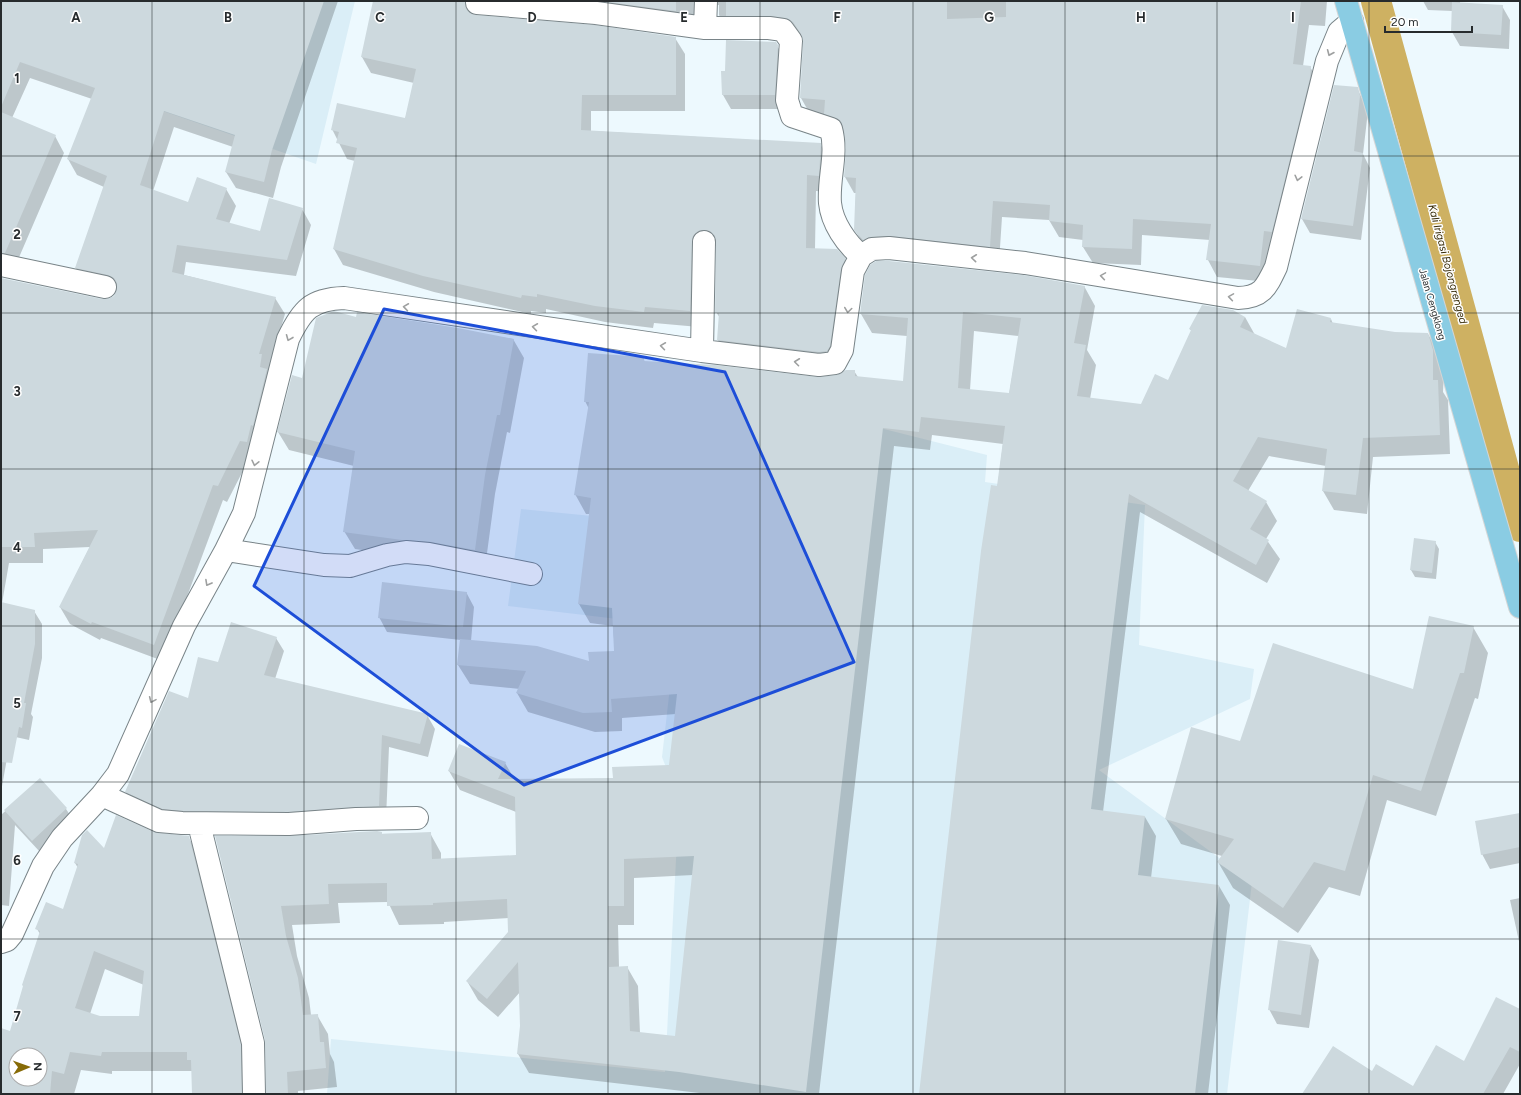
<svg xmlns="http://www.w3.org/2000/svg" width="1521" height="1095" viewBox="0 0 1521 1095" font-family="Figtree,sans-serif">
<rect width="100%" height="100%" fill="#edf9fe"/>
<path fill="#daeef7" d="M1 1H355L316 164 1 55Z
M872 426 987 455 985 482 1145 505 1139 645 1254 669 1250 699 1099 770 1252 882 1227 1094H327L331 1039 665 1072 679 801 662 757 677 626 508 606 521 509 744 531Z"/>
<path fill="#0003" fill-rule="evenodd" d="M1 1H338L281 167 273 198 236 188 226 172 233 147 174 127 153 191 189 203 226 189 236 206 229 224 261 232 302 209 311 225 296 276 186 262 184 275 275 298 285 314 269 368 271 372 250 457 227 502 223 500 163 661 101 638 100 640 70 624 60 607 90 547 43 549V563H9L1 609V279L102 300H109L115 296 117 292 86 284 76 268 104 187 77 175 68 159 92 99 30 78 12 118 55 136 64 153 14 269 1 273Z
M374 1H474L473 16 675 38 685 54V111H591V131L820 144 830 160 828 192 816 191 815 249 845 259 854 276 839 363 728 356 718 340 720 318 716 312 717 246H715L699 327 654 323 653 328 605 322 546 309V313L531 311V314L434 292 343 265 334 249 355 161 347 159 332 129 405 120 414 83 371 73 362 57Z
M541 1H1327L1325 26 1309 25 1303 66 1310 67 1320 83 1269 282 1217 277 1208 260 1210 240 1142 235 1141 265 1093 263 1083 247V240L1059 237 1049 220 1002 217 999 263 865 247 855 230 856 193H854L845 177 847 148 845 134 835 130 827 115 810 114 801 98 804 41 800 36 728 32 719 15V5H717L702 30Z
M1423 1H1460V3L1502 6 1510 20 1509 49 1460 46 1452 32 1453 11 1428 10Z
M727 42 775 43 786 60 782 109H731L723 95 726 72Z
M1357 88 1368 111 1363 154 1370 168 1361 240 1310 233 1302 219Z
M1084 286 1095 306 1087 350 1096 365 1090 399 1142 405 1169 381 1192 332 1190 329 1245 317 1255 335 1287 349 1331 319 1333 324 1395 333 1428 334 1439 353 1444 370 1443 392 1448 400 1450 454 1373 457 1367 514 1334 510 1323 491 1326 466 1269 456 1248 491 1266 502 1277 521 1266 539 1280 559 1267 583 1140 512 1103 812 1145 817 1156 836 1151 878 1219 886 1230 905 1208 1094H920L1003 444 932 435 930 450 894 446 819 1094H708L529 1073 518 1054 521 1026 520 992 498 1017 478 1000 467 981 509 933V918L444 922V924L399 925 388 902 338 903 340 923 292 925 297 956 309 998 311 1015H317L328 1034 330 1054 334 1062 337 1087 298 1091V1094H267L266 1040 216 837 430 833 441 853V860L517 856 516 812 460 790 449 771 505 763 515 780 614 779 670 765 676 714 622 718V731L595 732 528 712 517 693 520 689 470 684 458 665 461 640 387 632 379 617 466 592 474 607 471 641 590 662 615 652 613 626 590 623 579 604 590 514H586L575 494 589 409 585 401 643 358 645 362 818 378 837 376 854 371 858 377 904 383 907 336 872 333 861 314ZM974 331 1019 336 1009 395 970 390ZM693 875 676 1037 640 1033 638 986 627 967H619L618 925H634V878Z
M356 318 513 339 524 358 510 433 507 432 495 494 485 568 355 549 344 531 354 466 289 450 278 432 303 379Z
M1435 542 1439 549 1436 579 1415 577 1411 570Z
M34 611 42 624V658L31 714 33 717 29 740 11 736 1 792V619Z
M1473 627 1488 653 1478 699 1475 698 1436 816 1387 800 1360 896 1329 887 1298 933 1233 888 1218 862 1222 856 1181 844 1166 819 1241 743 1413 690Z
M276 638 284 651 275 679 427 715 435 729 428 757 389 747 386 819 191 824 134 805 126 792 188 699 219 663Z
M40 779 66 809 74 821 40 852 15 825 9 906 1 905V815Z
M1520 814V863L1490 869 1482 854Z
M154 833 188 837 200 856 251 1065 252 1094H193L192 1071H112V1074L81 1070 74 1094H49L40 934 37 929 64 911 78 868 75 863 104 850ZM105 969 144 985 140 1017H100L90 1014Z
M1520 898V946L1510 900Z
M1311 946 1319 960 1309 1028 1277 1024 1269 1009Z
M1520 1010V1064L1503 1094H1304L1372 1073 1413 1087 1465 1062Z"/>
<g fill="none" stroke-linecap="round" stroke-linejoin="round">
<path stroke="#ceb162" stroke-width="30" d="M1376 1 1520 527"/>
</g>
<path fill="#cdd9de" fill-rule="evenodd" d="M1 1H324L272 150 264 182 225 172 235 135 164 111 140 185 188 202 197 177 227 188 216 219 260 231 269 198 303 208 287 260 177 245 172 272 276 297 259 354H262L260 367 267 369 253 426 251 425 247 442 240 441 218 486 213 485 154 645 92 622 91 624 59 607 98 530 34 533 35 547H1V278L102 299H108L114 296 117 289V283L114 278 108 275 75 268 107 176 67 159 95 88 20 62 1 107Z
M373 1H465L466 9 470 13 476 15 595 25 676 37V95H582L581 130 821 143 819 176 807 175 806 248 837 249 846 258 841 269 830 346 827 351 819 352 717 340 719 313H715L716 242 715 236 710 231 705 230 698 231 693 236 692 241 690 311 645 307 644 312 595 306 537 294V297L522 295 521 298 423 276 333 249 357 148 336 143 339 132 331 130 337 103 405 118 416 69 361 57Z
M600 1H676V11Z
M726 1H947V19L1006 17V1H1301L1293 64 1311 66 1310 78 1272 232 1264 231 1260 266 1206 260 1211 224 1133 219 1132 249 1082 247 1083 225 1049 221 1050 205 993 201 990 247 890 236 871 237 863 240 854 230 856 178 844 177 846 148 843 126 840 120 824 114 825 100 800 98 803 42 801 34 793 22 785 18 769 16H726Z
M1452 2 1503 5 1501 35 1451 32Z
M726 40 776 42 778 45 775 95H722L721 71H725Z
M1334 85 1358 87 1360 96 1354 151 1363 153 1353 226 1301 219Z
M1 112 56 135 5 253H1Z
M876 261H889L1023 275 1085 286 1074 343 1086 345 1077 396 1141 404 1155 374 1168 380 1191 330 1189 329 1202 305 1233 310 1245 317 1240 327 1286 348 1297 309 1331 318 1330 322 1395 332 1428 333 1433 350V380H1438L1440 435 1363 438 1356 495 1322 491 1327 449 1258 437 1233 481 1267 501 1250 529 1269 540 1256 565 1129 494 1091 809 1145 816 1138 875 1219 885 1195 1094H919L981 551 991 485 997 486 1005 426 921 417 919 432 883 428 806 1092 679 1072 517 1054 520 1026 518 962 487 999 466 981 508 932 507 899 433 903V905L387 906V883L328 884 329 904 281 906 286 936 298 978 303 1015 318 1014 320 1042H324L326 1068 287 1072 288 1094H266L265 1040 215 836H289L377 831 382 832V834L431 832 432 859 516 855 515 797 448 771 459 744 506 762 498 779 613 778 612 767 669 765 677 694 611 699 612 712 583 713 516 693 526 671 457 665 460 639 537 646 589 661 588 652 614 651 612 608 578 604 591 498 574 495 589 402H584L588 353 644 357V361L715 365 818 377 837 375 846 370H855V376L903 381 908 318 860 314 865 275 870 265ZM963 312 1021 318 1009 393 958 388ZM694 856 675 1036 630 1031 628 966 609 967 608 906H624V859Z
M334 311 356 317 357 312 458 328 514 339 500 415H497L485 475 475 550 431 542 402 540 343 532 355 451 277 432 292 375 302 378 316 318Z
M1414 538 1436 541 1432 573 1410 570Z
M382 582 467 592 463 627 378 618Z
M1 602 35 610V644L24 703H26L22 728 19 727 12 763 1 762Z
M1429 616 1474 626 1464 673H1460L1421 791 1373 775 1345 871 1314 862 1283 908 1217 862 1234 839 1165 819 1191 727 1240 741 1273 643 1413 689Z
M231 622 277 637 264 675 428 714 420 744 382 735 379 806 289 812 183 811 162 809 125 792 169 691 188 698 198 657 218 662Z
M40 778 67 808 32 841 4 810Z
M1520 813V847L1481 855 1475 821Z
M116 815 154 832 189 836 241 1045 242 1094H192L191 1060H187V1052H102L101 1056 70 1052 64 1074 52 1071 50 1094H1V1028L10 1031 23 986 22 985 40 931 35 929 46 902 63 909 78 864 74 863 82 835 87 830 104 848ZM94 951 144 971 139 1016H100L75 1008ZM16 1055H40V1079H16Z
M1278 940 1311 945 1301 1015 1268 1010Z
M1496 997 1520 1009V1052L1510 1047 1483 1094H1302L1333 1046 1372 1071 1376 1064 1413 1086 1436 1045 1464 1061Z"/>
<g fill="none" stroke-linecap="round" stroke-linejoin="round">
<g stroke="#798488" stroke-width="24">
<path id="minor" d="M477 3 596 13 705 28H769L783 30 791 41 787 100 792 116 831 129C838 154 828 178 830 203 832 223 846 243 861 256
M705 28 706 1
M1 265 105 287
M702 351 704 242
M226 550 324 565 350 566 387 555 406 552 429 554 531 574
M102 795 159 821 182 823 289 824 356 819 417 818
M199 824 253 1043 254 1094
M1 942 7 940 12 934 43 866 62 838 102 795 118 774 184 626 226 550 244 513 288 339C302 310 311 299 344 298L702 351 819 365 835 363 842 350 853 271 861 256 872 249 889 248 1025 263 1238 298C1262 297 1266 288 1276 267L1327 61 1339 32 1352 21"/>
</g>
<g stroke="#d4d5d5" stroke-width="24">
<path id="major" d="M1346 1 1520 607"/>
</g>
<use href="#minor" stroke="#fff" stroke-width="22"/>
<use href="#major" stroke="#8acce3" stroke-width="22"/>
</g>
<defs><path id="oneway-chevron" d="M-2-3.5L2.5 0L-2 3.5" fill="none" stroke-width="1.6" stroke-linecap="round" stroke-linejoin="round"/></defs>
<g stroke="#9ea0a0">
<use href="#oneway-chevron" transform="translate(1330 53) rotate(113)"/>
<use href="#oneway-chevron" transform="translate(1298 178) rotate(104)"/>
<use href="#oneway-chevron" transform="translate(974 258) rotate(-174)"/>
<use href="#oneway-chevron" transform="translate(1103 276) rotate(-171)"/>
<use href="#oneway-chevron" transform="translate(1231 297) rotate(-171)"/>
<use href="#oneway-chevron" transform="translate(406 307) rotate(-172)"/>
<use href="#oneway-chevron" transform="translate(848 310) rotate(98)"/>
<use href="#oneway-chevron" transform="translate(535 327) rotate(-172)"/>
<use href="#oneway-chevron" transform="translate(289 338) rotate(112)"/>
<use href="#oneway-chevron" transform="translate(663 346) rotate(-172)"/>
<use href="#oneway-chevron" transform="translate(797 362) rotate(-173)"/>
<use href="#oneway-chevron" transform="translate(255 463) rotate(103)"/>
<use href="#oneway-chevron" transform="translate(208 583) rotate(119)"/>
<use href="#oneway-chevron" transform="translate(152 700) rotate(114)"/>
</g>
<path fill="#1d4ed8" fill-opacity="0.2" stroke="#1d4ed8" stroke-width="3" stroke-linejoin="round" d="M384 309 725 372 854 662 524 785 254 586Z"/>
<path fill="none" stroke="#272b2d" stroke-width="1" stroke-opacity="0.55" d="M152 1V1094M304 1V1094M456 1V1094M608 1V1094M760 1V1094M913 1V1094M1065 1V1094M1217 1V1094M1369 1V1094M1 156H1520M1 313H1520M1 469H1520M1 626H1520M1 782H1520M1 939H1520"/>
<g text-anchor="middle" stroke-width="3" stroke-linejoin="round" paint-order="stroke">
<g font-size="10" fill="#272b2d" stroke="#fff">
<text transform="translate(1433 304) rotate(74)" y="4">Jalan Cengklong</text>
</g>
<g font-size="11" font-style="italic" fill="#372b07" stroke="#fff">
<text transform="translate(1448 264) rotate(75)" y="4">Kali Irigasi Bojongrenged</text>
</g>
</g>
<g font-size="13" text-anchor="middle" font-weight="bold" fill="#272b2d" stroke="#fff" stroke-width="3" stroke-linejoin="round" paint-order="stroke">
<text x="76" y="22">A</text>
<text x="228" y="22">B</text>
<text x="380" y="22">C</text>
<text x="532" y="22">D</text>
<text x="684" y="22">E</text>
<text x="837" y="22">F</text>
<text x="989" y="22">G</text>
<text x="1141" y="22">H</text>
<text x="1293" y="22">I</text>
<text x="17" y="83">1</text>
<text x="17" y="239">2</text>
<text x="17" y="396">3</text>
<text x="17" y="552">4</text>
<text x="17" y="708">5</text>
<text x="17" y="865">6</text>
<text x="17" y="1021">7</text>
</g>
<rect width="1521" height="1095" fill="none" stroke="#272b2d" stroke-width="4"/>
<g transform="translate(28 1067) rotate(88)"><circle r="19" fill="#ffffff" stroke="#a9aaab"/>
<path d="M0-3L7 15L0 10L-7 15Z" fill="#876b07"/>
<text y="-6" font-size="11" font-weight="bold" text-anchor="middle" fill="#272b2d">N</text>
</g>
<path d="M1385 26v6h87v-6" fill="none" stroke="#272b2d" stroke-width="2"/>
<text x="1391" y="26" font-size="12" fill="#272b2d" stroke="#ffffff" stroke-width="3" paint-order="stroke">20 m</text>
</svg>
